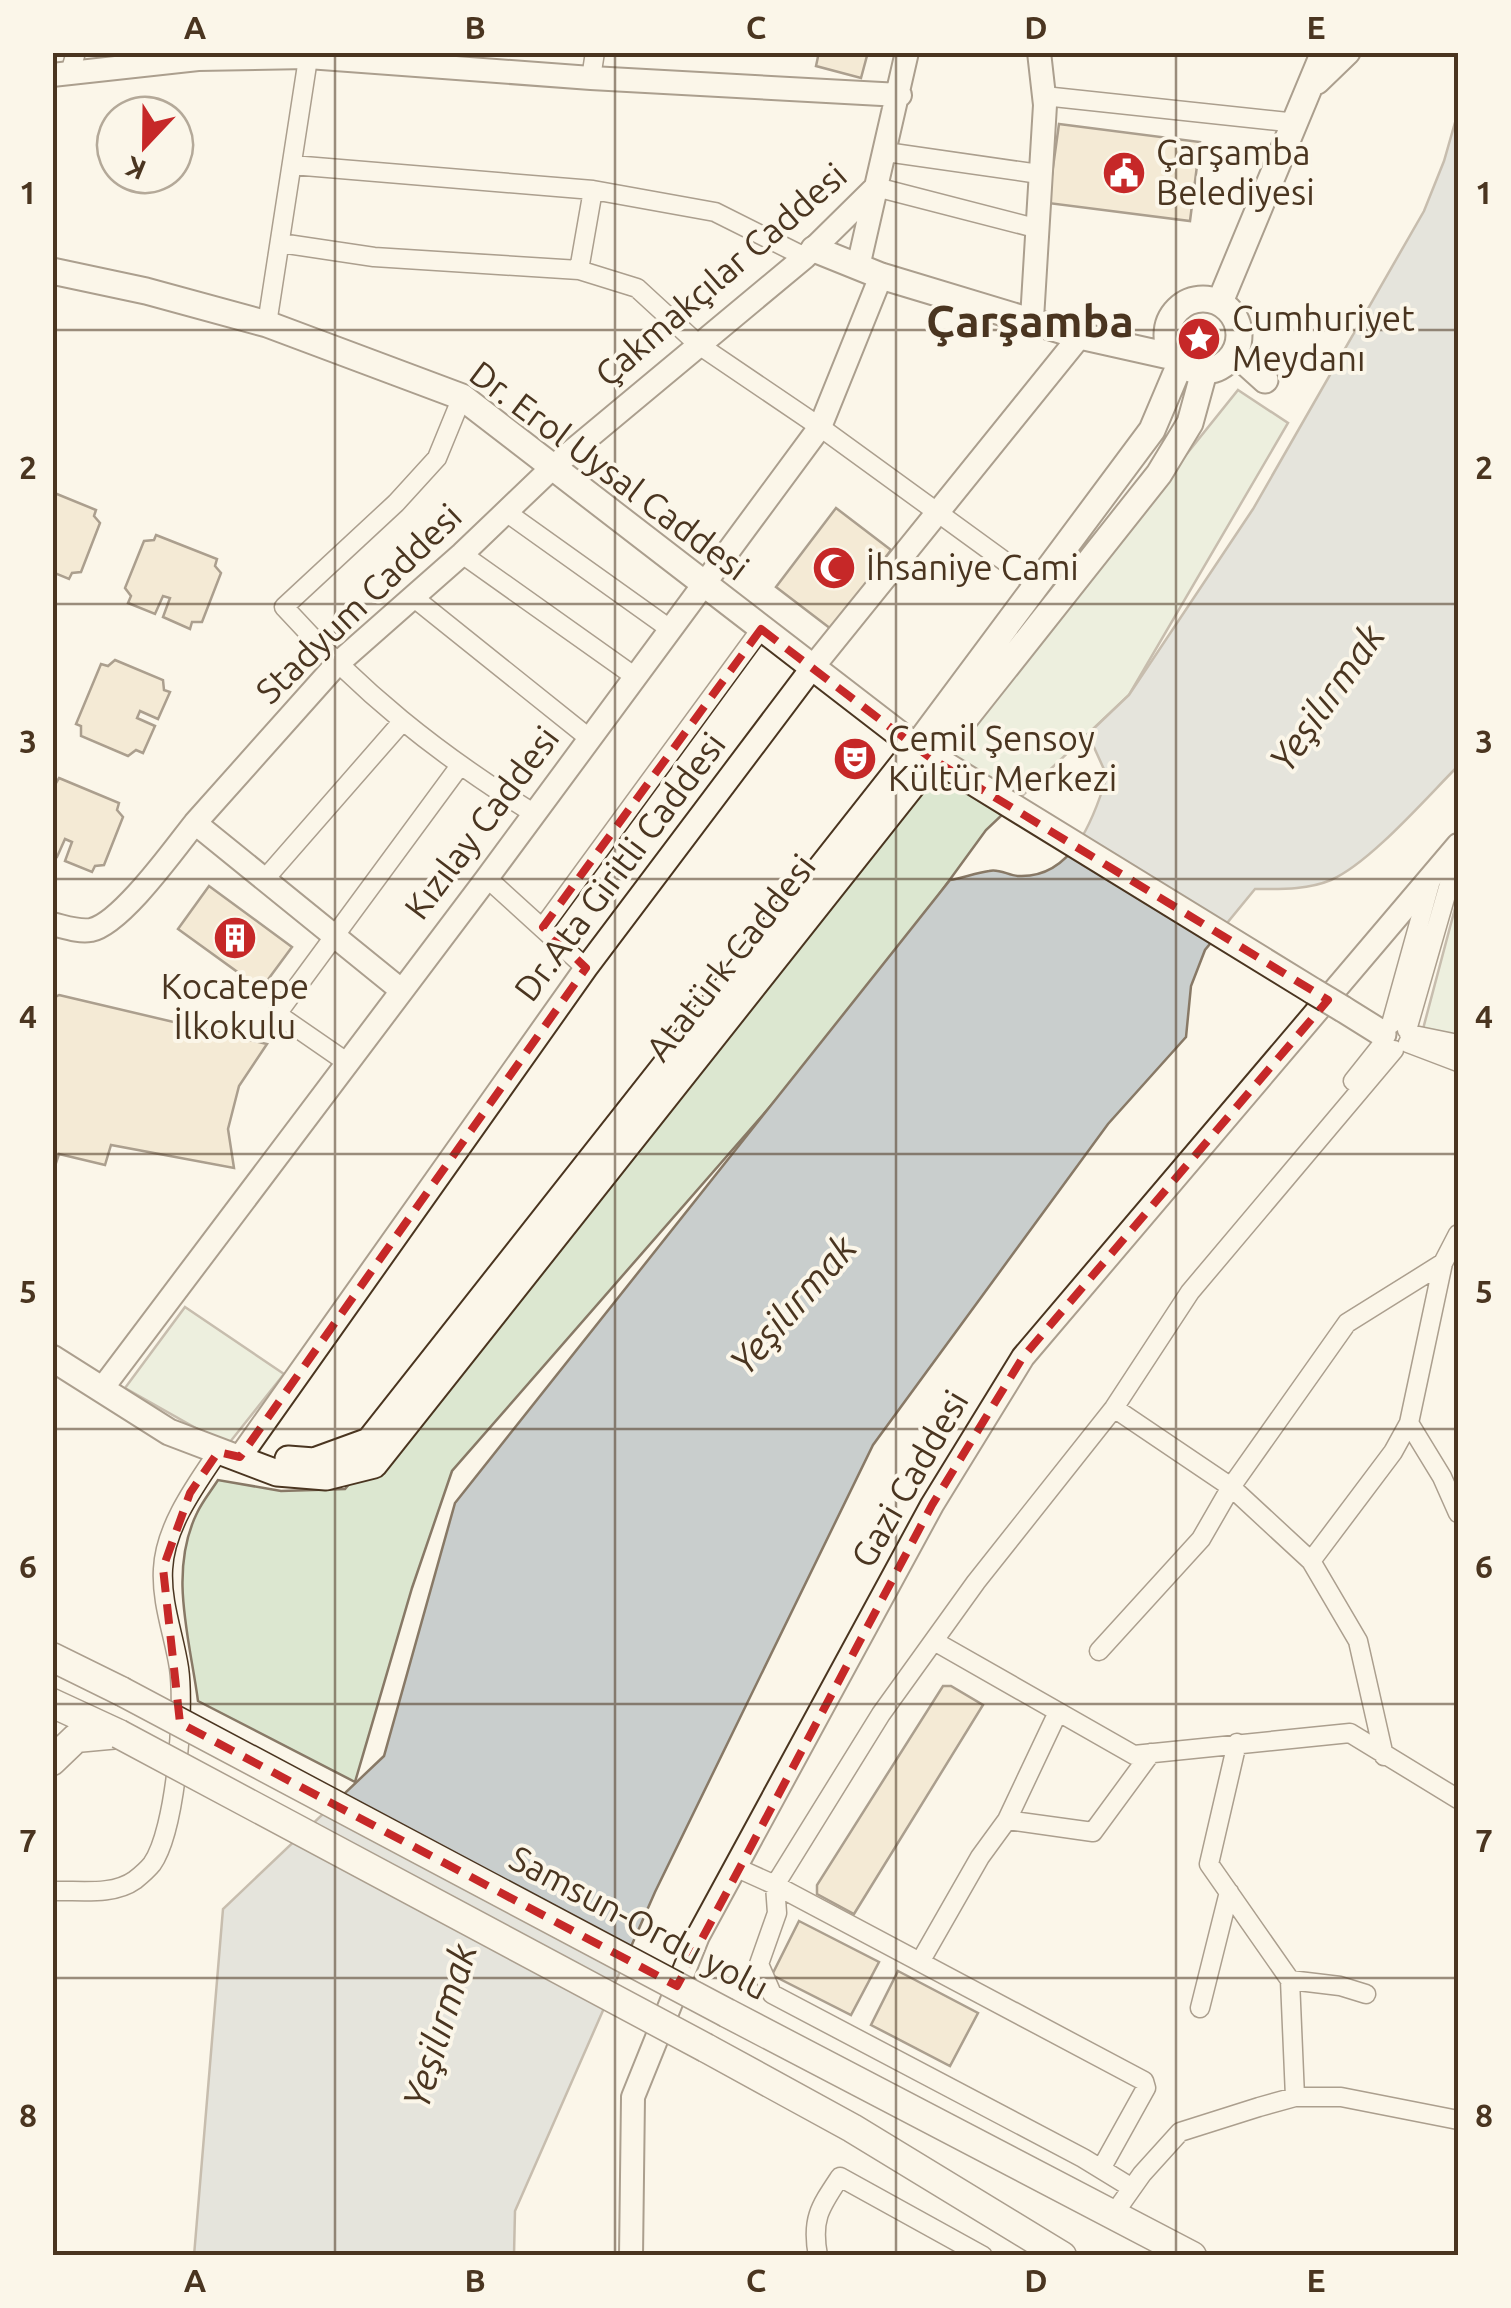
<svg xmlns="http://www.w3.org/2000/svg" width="1511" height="2308" viewBox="0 0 1511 2308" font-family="Ubuntu,sans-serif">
<rect width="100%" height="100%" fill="#fbf6e9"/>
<path fill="#dce7d0" stroke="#887966" stroke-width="2.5" d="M1238 390 1288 423 1129 695 986 830 857 1007 452 1471 412 1588 355 1782 198 1701C190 1640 168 1572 197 1513 202 1502 211 1491 218 1480L281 1491 345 1489 635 1141Z
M1458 897V1043L1423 1029Z
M185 1307 284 1374 230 1442 217 1440 125 1388Z"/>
<path fill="#c9cecd" stroke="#887966" stroke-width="2.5" d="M1458 112V766C1427 797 1370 863 1331 880 1307 890 1281 889 1255 889L1205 950 1191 986 1186 1037 1108 1124 873 1445 655 1892 515 2211 514 2255 194 2256 223 1909 384 1756 455 1503 950 880C963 878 975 873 989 871 999 868 1009 876 1019 876 1073 878 1094 818 1107 776L1088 734 1129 695 1253 509 1424 211 1444 161Z"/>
<path fill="#ecdcbc" stroke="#4a3520" stroke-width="2.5" d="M819 52H868L861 78 816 66Z
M1059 124 1200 142 1190 221 1048 203Z
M52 492 96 510 94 516 100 523 81 572 72 573 69 579 52 572Z
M836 508 891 550 831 629 776 587Z
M156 535 217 559 215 566 221 573 202 622H192L190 629 163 617 170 598 163 596 155 614 128 603 131 596 125 588 144 541 154 540Z
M115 660 163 680 164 690 170 692 158 719 140 711 137 718 155 726 143 753 136 750 128 756 81 736V726L76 724 101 664 108 666Z
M59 778 119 803 117 810 123 817 104 865 95 866 92 872 65 861 72 842 65 839 57 857 52 855V782L56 783Z
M209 886 292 947 261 989 178 929Z
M59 995 267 1044 239 1086 228 1129 234 1168 111 1145 105 1165 59 1154 52 1175V999Z
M943 1686H951L983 1705 854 1914 817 1894V1885Z
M799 1921 879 1962 851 2015 772 1975Z
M898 1971 978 2013 950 2066 871 2025Z"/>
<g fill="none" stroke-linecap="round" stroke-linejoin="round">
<g stroke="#4a3520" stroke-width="21">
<path id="minor" d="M70 73 76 52
M591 78 595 52
M1044 96 1297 123
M886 152 1039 174
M292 165 593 190 715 212 805 257
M876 187 1039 229
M280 243 374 257 579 270 637 288 699 345 820 427 1036 584
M579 270 593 190
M267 324 309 52
M462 397 437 458 396 503 284 607C362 693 435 752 533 813
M506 512 670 629
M462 554 634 676
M413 597 589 738
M487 878 586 968
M264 880 402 722
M543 927 761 629
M1391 1024 1431 880
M1407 1030 1458 853
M1409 1034 1458 1044
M1408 1043 1458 1062
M345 1061 277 1014 459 767
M1353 1081 1384 1042
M1114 1408 1231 1487 1311 1561 1358 1641 1384 1756
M1409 1423 1442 1477 1458 1513
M1311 1561 1393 1452 1409 1423 1443 1263
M934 1641 1134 1755 1350 1733 1458 1799
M1099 1651 1201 1539 1231 1487 1347 1323 1443 1263 1458 1234
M1237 1743 1209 1864 1290 1980 1295 2097
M1007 1820 1093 1832 1151 1753
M735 1867 775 1885 1144 2081 1146 2088 1101 2169
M52 1891C79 1890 113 1896 135 1880 140 1876 148 1869 152 1864 176 1830 185 1710 179 1668 174 1635 161 1603 163 1569 165 1527 195 1486 218 1452
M920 1962 980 1857 1007 1820 1058 1712
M1290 1980 1340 1986 1366 1994
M1200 2008 1229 1892
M1132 2188 1083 2158 772 1994 759 1964 777 1913 775 1885 881 1714 976 1582 1114 1408 1190 1292 1394 1050
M1113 2215 1142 2174 1180 2132 1259 2107 1295 2097H1341L1458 2120
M818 2256C811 2219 820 2207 840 2177L983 2256"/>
</g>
<g stroke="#4a3520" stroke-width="26">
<path id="tertiary" d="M52 75 198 59 308 57 591 78 900 95
M858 267 876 188
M1032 319 1045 105 1039 52
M52 924C65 927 78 932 91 930 121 924 175 848 195 823
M401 990 195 823 336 665 462 554 554 466 805 257 876 187 907 52
M101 1390 487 878 820 427 881 276
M240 1457 586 968 812 668 1080 336
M631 2256 633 2097 698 1936 932 1505 1023 1357 1458 845"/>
</g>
<g stroke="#4a3520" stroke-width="29">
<path id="secondary" d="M1317 81 1347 52
M814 249 881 276 1080 336 1174 357
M52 271 146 291 267 324 462 397 916 747 918 756 924 760
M1167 335a36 36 0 1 1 72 0a36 36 0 1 1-72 0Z
M1220 302 1324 52
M1235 353 1265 380
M934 758 1313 991
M1343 1009 1383 1034
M52 1358 169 1432 277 1473 326 1477 374 1465 1159 474 1190 423 1204 372
M288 1459 314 1461 369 1441 916 747 1152 430 1180 364"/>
</g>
<g stroke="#4a3520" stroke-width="31">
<path id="trunk" d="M52 1657 121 1691
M52 1703 119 1734
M52 1761 76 1738 119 1734
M727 2013 1192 2256
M706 2048 852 2128 1062 2256"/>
</g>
<use href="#minor" stroke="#fbf6e9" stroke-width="18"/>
<use href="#tertiary" stroke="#fbf6e9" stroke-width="22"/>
<use href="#secondary" stroke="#fbf6e9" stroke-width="25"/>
<use href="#trunk" stroke="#fbf6e9" stroke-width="28"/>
<g stroke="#4a3520" stroke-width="29" stroke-linecap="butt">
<path id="secondary-bridge" d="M1313 991 1343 1009"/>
</g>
<g stroke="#4a3520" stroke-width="31" stroke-linecap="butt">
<path id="trunk-bridge" d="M121 1691 727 2013
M119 1734 706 2048"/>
</g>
<use href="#secondary-bridge" stroke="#fbf6e9" stroke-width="25"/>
<use href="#trunk-bridge" stroke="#fbf6e9" stroke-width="28"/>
</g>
<path d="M0 0H1511V2308H0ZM761 629 932 759 1328 1000 1023 1357 932 1505 677 1986 180 1723 163 1568 190 1493 218 1452 240 1457 586 968 543 927Z" fill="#fbf6e9" fill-opacity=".55" fill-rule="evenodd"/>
<path fill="none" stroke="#c62828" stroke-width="8" stroke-dasharray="20 12" stroke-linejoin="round" d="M761 629 932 759 1328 1000 1023 1357 932 1505 677 1986 180 1723 163 1568 190 1493 218 1452 240 1457 586 968 543 927Z"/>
<path fill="none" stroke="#4a3520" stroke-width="2.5" stroke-opacity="0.55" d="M335 52V2256M615 52V2256M896 52V2256M1176 52V2256M52 330H1458M52 604H1458M52 879H1458M52 1154H1458M52 1429H1458M52 1704H1458M52 1978H1458"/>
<defs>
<g id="civic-disc" transform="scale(2.25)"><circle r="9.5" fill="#c62828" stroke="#fbf6e9"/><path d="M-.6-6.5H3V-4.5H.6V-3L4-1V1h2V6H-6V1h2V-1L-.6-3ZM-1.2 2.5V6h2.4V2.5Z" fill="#fff"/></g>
<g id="sight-disc" transform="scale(2.25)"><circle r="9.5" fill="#c62828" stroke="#fbf6e9"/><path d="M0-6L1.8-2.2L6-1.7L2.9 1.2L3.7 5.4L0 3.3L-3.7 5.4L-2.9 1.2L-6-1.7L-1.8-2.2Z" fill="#fff"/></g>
<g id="mosque-disc" transform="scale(2.25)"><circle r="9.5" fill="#c62828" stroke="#fbf6e9"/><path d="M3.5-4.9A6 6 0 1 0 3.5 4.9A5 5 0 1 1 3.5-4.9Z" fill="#fff"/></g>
<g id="theatre-disc" transform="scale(2.25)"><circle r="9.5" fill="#c62828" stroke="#fbf6e9"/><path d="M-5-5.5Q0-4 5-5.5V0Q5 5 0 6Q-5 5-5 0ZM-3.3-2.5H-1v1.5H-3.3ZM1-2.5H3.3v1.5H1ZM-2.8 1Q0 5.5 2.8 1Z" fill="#fff"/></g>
<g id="building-disc" transform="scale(2.25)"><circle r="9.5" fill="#c62828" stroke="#fbf6e9"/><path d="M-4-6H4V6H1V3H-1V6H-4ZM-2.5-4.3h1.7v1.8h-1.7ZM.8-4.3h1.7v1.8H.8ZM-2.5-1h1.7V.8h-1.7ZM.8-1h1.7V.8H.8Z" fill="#fff"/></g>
</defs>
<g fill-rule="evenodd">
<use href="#civic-disc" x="1124" y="173"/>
<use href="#sight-disc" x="1199" y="339"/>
<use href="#mosque-disc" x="834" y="568"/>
<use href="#theatre-disc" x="855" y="759"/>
<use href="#building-disc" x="235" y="938"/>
</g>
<g text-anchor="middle" stroke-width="8" stroke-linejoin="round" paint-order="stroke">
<g font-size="35" fill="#4a3520" stroke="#fbf6e9" text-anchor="start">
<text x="1156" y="165">Çarşamba<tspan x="1156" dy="40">Belediyesi</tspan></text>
<text x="1232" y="331">Cumhuriyet<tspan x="1232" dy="40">Meydanı</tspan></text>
<text x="866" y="580">İhsaniye Cami</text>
<text x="888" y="751">Cemil Şensoy<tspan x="888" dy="40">Kültür Merkezi</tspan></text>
<text x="235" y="999" text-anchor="middle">Kocatepe<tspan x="235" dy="40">İlkokulu</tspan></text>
</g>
<g font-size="35" fill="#4a3520" stroke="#fbf6e9">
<text transform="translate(721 275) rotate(-41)" y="12">Çakmakçılar Caddesi</text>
<text transform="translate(609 471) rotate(37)" y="12">Dr. Erol Uysal Caddesi</text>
<text transform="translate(359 604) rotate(-44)" y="12">Stadyum Caddesi</text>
<text transform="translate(482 823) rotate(-53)" y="12">Kızılay Caddesi</text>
<text transform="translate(620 867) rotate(-53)" y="12">Dr.Ata Giritli Caddesi</text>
<text transform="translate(731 958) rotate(-52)" y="12">Atatürk Caddesi</text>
<text transform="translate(910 1479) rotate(-60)" y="12">Gazi Caddesi</text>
<text transform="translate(639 1923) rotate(28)" y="12">Samsun-Ordu yolu</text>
</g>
<g font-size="38" font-style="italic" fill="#4a3520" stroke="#fbf6e9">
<text transform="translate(1327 698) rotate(-55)" y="13">Yeşilırmak</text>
<text transform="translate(793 1305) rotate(-49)" y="13">Yeşilırmak</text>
<text transform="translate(440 2026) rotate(-73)" y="13">Yeşilırmak</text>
</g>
<g font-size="45" font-weight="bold" fill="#4a3520" stroke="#fbf6e9">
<text x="1030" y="337">Çarşamba</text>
</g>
</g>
<rect width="1511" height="2308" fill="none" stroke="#fbf6e9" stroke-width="110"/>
<g transform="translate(145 145) rotate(202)"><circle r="48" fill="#fbf6e9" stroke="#b4a999" stroke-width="2.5"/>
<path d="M0-8L18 38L0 25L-18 38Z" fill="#c62828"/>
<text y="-15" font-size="28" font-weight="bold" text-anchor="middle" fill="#4a3520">K</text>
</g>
<rect x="55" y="55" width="1401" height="2198" fill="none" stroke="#4a3520" stroke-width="4"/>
<g font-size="32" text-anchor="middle" font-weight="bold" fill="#4a3520">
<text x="195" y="39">A</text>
<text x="475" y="39">B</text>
<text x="756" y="39">C</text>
<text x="1036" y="39">D</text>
<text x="1316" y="39">E</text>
<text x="28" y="204">1</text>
<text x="1484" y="204">1</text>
<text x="28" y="479">2</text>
<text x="1484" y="479">2</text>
<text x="28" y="753">3</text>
<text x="1484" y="753">3</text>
<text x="28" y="1028">4</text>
<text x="1484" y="1028">4</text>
<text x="28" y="1303">5</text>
<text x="1484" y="1303">5</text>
<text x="28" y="1578">6</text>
<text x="1484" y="1578">6</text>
<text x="28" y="1852">7</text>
<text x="1484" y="1852">7</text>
<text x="28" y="2127">8</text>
<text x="1484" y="2127">8</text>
<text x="195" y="2292">A</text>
<text x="475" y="2292">B</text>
<text x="756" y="2292">C</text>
<text x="1036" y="2292">D</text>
<text x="1316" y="2292">E</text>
</g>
</svg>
